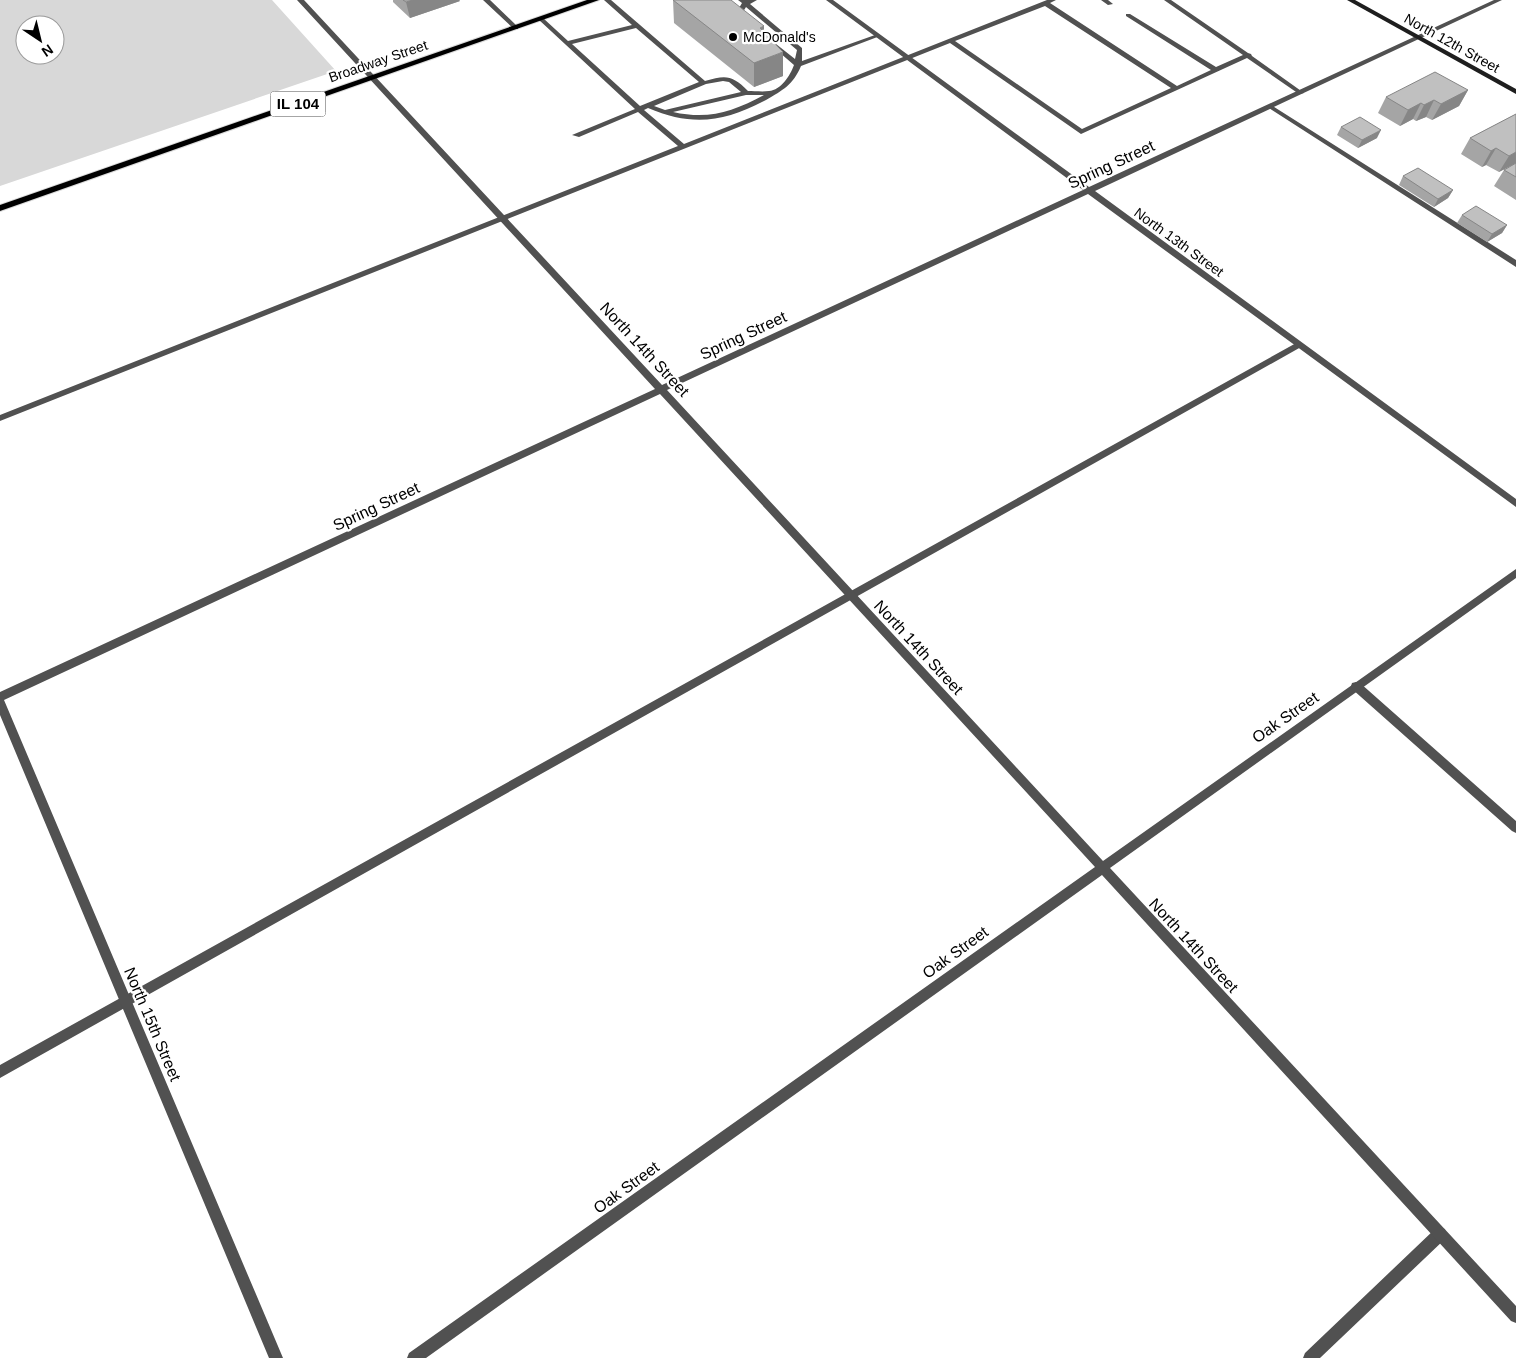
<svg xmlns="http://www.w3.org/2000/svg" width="1516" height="1358" viewBox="0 0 1516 1358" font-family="Helvetica,sans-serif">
<rect width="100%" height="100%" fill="#fff"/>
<path fill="#d8d8d8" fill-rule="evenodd" d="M0 0H272L336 71 0 186ZM25 25H55V55H25Z"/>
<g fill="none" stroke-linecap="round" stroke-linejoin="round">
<g stroke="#dbdbdb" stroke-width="2">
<path id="primary" d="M587 0H599L0 211V205Z"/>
</g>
<path fill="#515151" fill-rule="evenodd" d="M483 0H490L518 27V29H514Z
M604 0H611L705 81C726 75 732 75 748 91 754 91 763 92 769 91 781 90 790 76 794 65L772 46V44H776L795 59 797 50 746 7 741 15 745 18 744 19C740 20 737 18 735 15L742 3 738 0H757L750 4 802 48V61L875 35 880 36 801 66C793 85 783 90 766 100 724 122 693 127 648 108L644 110 684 144 1047 0H1056L1050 3 1177 86 1211 70 1126 16V14H1130L1216 67 1243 55 1164 0H1171L1248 53 1251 54 1252 56 1304 93 1299 94 1247 58 1081 134 950 43 0 421V415L678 146 638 112 579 137 572 135 635 109 538 19 543 18 568 41 632 25ZM1045 6 1171 88 1082 129 955 41ZM636 28 699 82 640 106 572 44ZM723 81 729 82 741 92 665 110 654 106 706 84ZM746 95H764C732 112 709 120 673 112Z
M1101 0H1108L1113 4 1108 5Z
M1271 105 1516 260V267L1269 108 1268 107Z
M1298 342 1302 345 1301 347 0 1078V1065Z
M1356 682 1360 683 1516 821V833L1512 831 1352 689 1351 686 1352 683Z
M1440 1228 1445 1229 1446 1234 1445 1239 1320 1358H1303L1305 1353 1435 1229Z"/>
<path fill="#515151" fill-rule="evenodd" d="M297 0H304L662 385 1083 190 826 0H833L1089 187 1494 0H1502L1095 191 1516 499V507L1088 194 667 390 1103 861 1516 569V578L1110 868 1516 1306V1323L1511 1321 1102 875 426 1358H407L409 1353 1095 867 660 394 4 700 283 1358H269L0 715V692L655 389Z"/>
<path fill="#1e1e1e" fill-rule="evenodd" d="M1347 0H1355L1516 89V94Z"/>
<use href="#primary" fill="#000" fill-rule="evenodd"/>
</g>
<path fill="#a5a5a5" d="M393 0H459L460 1 410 18 393 2Z
M673 0 764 26V33L783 76 754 87 674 23Z
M1468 90 1459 106 1432 120 1426 117 1416 121 1413 119 1400 126 1378 113 1386 97Z
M1516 114V163L1499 172 1486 165 1482 167 1461 154 1470 138Z
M1341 127 1377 138 1358 148 1337 135Z
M1516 163V200L1494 186 1504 170Z
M1403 176 1453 190 1448 198 1434 207 1399 185Z
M1462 215 1507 225 1502 233 1487 242 1457 223Z"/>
<path fill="#868686" d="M413 0H459L460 1 410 18 406 2Z
M764 26V49L760 28Z
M783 52V76L754 87V63Z
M1468 90 1459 106 1432 120 1441 104Z
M1434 100 1426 117 1416 121 1424 105Z
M1421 103 1413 119 1400 126 1408 110Z
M1381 130 1377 138 1358 148 1362 140Z
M1496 148 1486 165 1482 167 1491 151Z
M1516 152V163L1499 172 1509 156Z
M1453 190 1448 198 1434 207 1438 199Z
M1507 225 1502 233 1487 242 1492 234Z"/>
<path fill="#c0c0c0" stroke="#868686" d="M403 0H413L406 2Z
M673 0H731L764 26 760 28 783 52 754 63Z
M1435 72 1468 90 1441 104 1434 100 1424 105 1421 103 1408 110 1386 97Z
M1516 114V152L1509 156 1496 148 1491 151 1470 138Z
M1360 117 1381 130 1362 140 1341 127Z
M1516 163V177L1504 170Z
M1418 168 1453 190 1438 199 1403 176Z
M1476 206 1507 225 1492 234 1462 215Z"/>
<circle fill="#000" stroke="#fff" stroke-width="2" cx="733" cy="37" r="5"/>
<g text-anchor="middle" stroke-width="4.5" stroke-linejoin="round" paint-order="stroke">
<g font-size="14" fill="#000" stroke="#fff" text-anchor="start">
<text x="743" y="42">McDonald's</text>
</g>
<g font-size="14" fill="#000" stroke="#fff">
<text transform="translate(1452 43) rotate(29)" y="5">North 12th Street</text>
<text transform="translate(378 61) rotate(-19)" y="5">Broadway Street</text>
<text transform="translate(1179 242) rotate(36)" y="5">North 13th Street</text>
</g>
<rect fill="#fff" stroke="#4c4c4c" stroke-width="1" x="270.5" y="91.5" width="55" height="25" rx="4"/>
<g font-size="15" font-weight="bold" fill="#000">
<text x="298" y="109">IL 104</text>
</g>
<g font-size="16" fill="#000" stroke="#fff">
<text transform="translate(1111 164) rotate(-25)" y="6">Spring Street</text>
<text transform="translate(743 335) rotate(-25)" y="6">Spring Street</text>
<text transform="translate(645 349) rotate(47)" y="6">North 14th Street</text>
<text transform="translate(376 506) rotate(-25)" y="6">Spring Street</text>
<text transform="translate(919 647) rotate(47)" y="6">North 14th Street</text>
<text transform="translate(1285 717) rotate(-35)" y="6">Oak Street</text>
<text transform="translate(1194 945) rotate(47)" y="6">North 14th Street</text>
<text transform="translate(955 952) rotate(-36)" y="6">Oak Street</text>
<text transform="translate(153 1024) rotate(67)" y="6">North 15th Street</text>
<text transform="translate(626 1187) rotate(-36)" y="6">Oak Street</text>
</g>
</g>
<g transform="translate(40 40) rotate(145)"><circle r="24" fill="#ffffff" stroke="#999999"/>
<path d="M0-4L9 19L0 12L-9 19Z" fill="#000000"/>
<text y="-8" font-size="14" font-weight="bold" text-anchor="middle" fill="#000000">N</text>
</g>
</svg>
